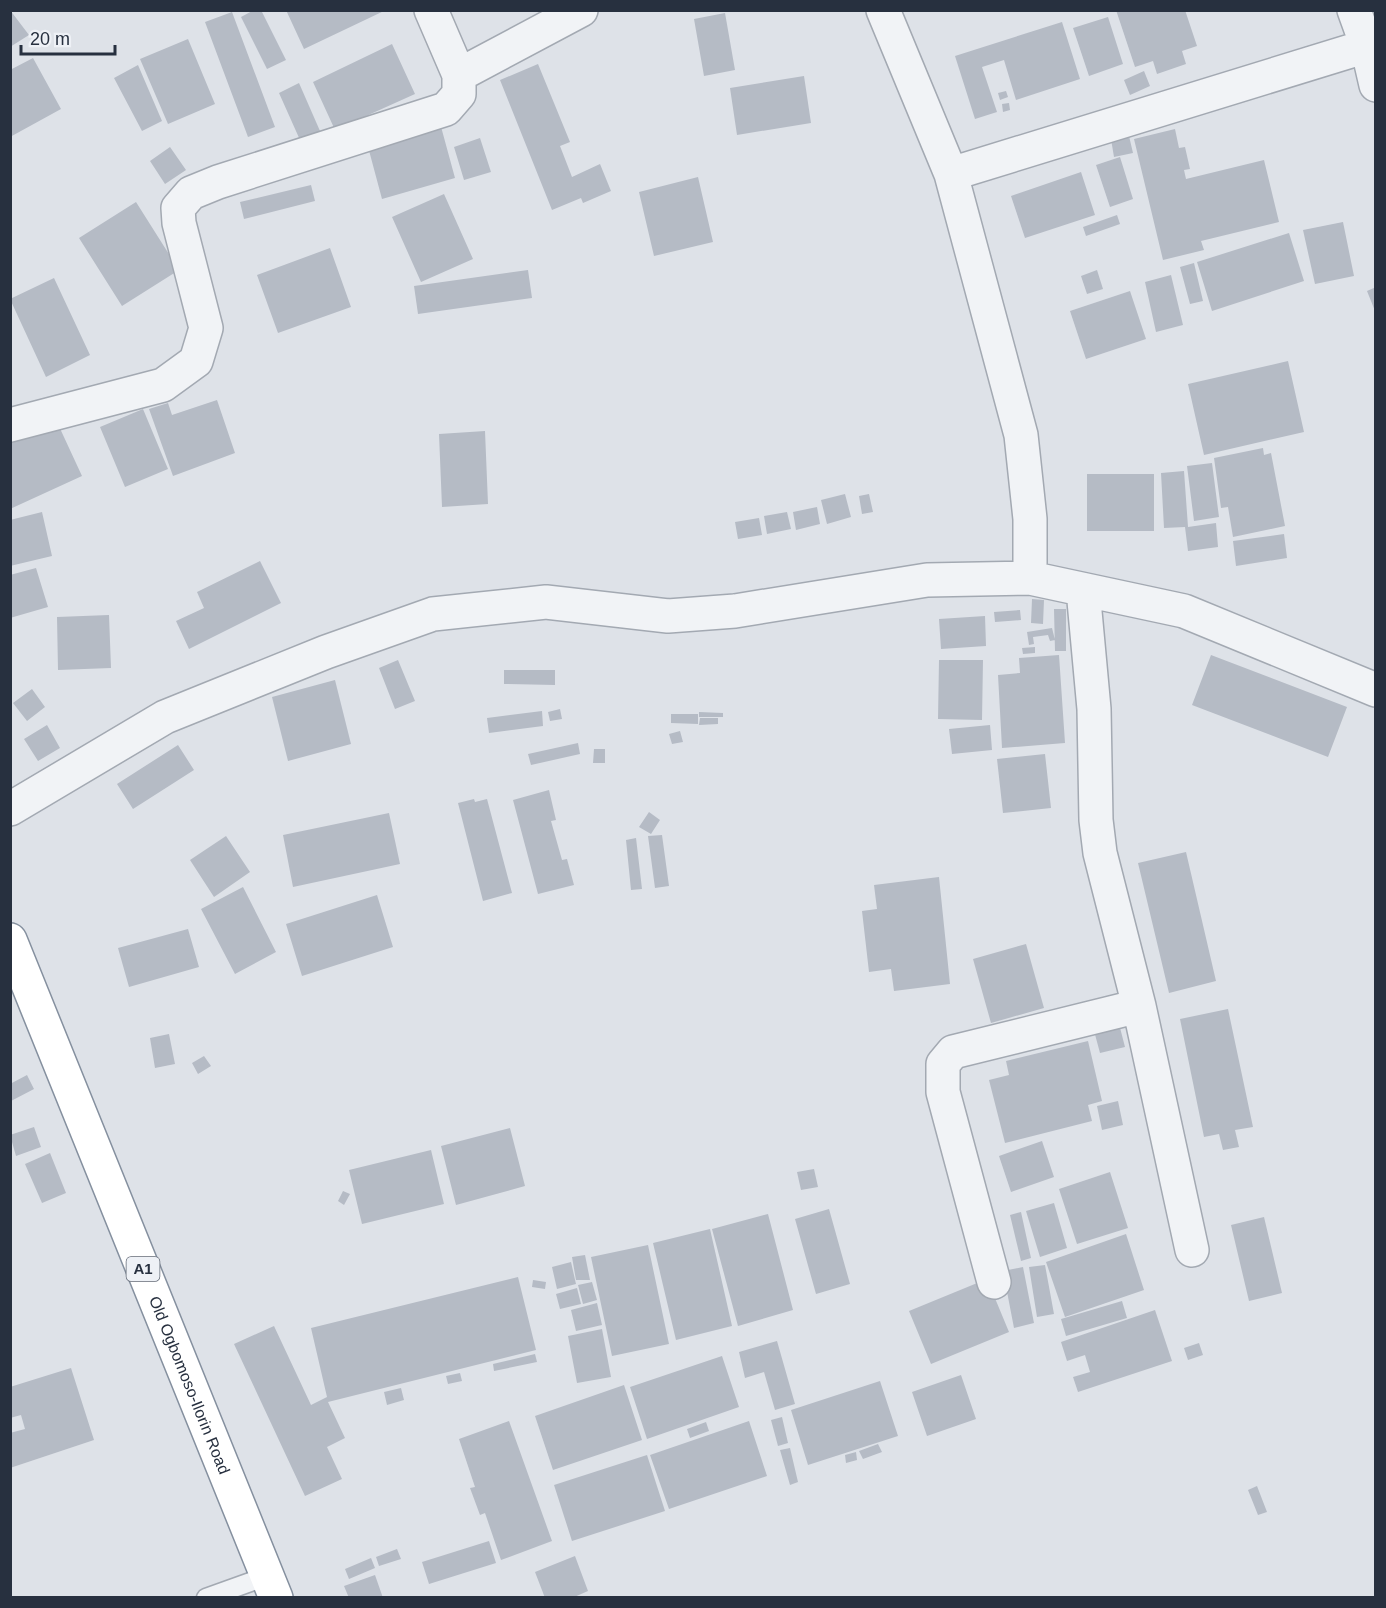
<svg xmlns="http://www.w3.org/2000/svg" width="1386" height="1608" viewBox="0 0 1386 1608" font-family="Helvetica,sans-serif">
<rect width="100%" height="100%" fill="#dee2e8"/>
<path fill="#b5bbc5" d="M10 10 29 35 10 47Z
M254 10H261L286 60 267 69 241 17Z
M286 10H386L304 49Z
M1116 10H1185L1197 46 1182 51 1186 64 1157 74 1153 61 1135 67Z
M232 12 275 127 248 137 205 22Z
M725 13 735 70 704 76 694 19Z
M1108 17 1123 64 1089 76 1073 28Z
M1062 22 1080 79 1016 100 1004 60 982 67 997 112 975 119 955 56Z
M188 39 215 104 168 124 140 59Z
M392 44 415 94 335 130 313 82Z
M33 58 61 109 10 137V70Z
M538 64 570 142 560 146 572 177 600 164 611 191 583 203 581 198 552 210 500 80Z
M138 65 162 121 142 131 114 78Z
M1144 71 1150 86 1130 95 1124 80Z
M804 76 811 123 737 135 730 88Z
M299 83 320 131 300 140 279 93Z
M1006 91 1008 97 1000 100 998 93Z
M1009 103 1010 110 1003 112 1002 104Z
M440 123 455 178 382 199 367 143Z
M1175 129 1179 148 1185 147 1190 169 1184 170 1186 179 1264 160 1279 222 1201 241 1204 250 1163 260 1134 139Z
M1129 136 1133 153 1114 157 1111 139Z
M480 138 491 172 464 180 454 147Z
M170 147 186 170 165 184 150 161Z
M1120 157 1133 199 1110 207 1096 165Z
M1081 172 1095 215 1025 238 1011 196Z
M698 177 713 242 654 256 639 192Z
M311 185 315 201 244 219 240 202Z
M444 194 473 259 421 282 392 217Z
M136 202 179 270 122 306 79 238Z
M1117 215 1120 224 1086 236 1083 227Z
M1343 222 1354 276 1315 284 1303 230Z
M1289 233 1304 281 1212 311 1197 262Z
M330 248 351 307 278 333 257 275Z
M1194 263 1203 301 1190 304 1180 267Z
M528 270 532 298 418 314 414 286Z
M1097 270 1103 289 1087 294 1081 276Z
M1171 275 1183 325 1156 332 1145 282Z
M54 278 90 355 46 377 10 299Z
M1376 287V311H1375L1367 291Z
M1130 291 1146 339 1086 359 1070 311Z
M1288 361 1304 432 1204 455 1188 384Z
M217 400 235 453 173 476 149 409 168 403 172 415Z
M143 409 168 469 125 487 100 427Z
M57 422 82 476 10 509V444Z
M485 431 488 504 442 507 439 434Z
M1263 448 1264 455 1271 453 1285 526 1233 537 1228 507 1221 508 1214 458Z
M1212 463 1219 517 1194 521 1187 466Z
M1184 471 1188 527 1216 523 1218 547 1188 551 1185 527 1164 528 1161 473Z
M1087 474H1154V531H1087Z
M845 494 851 517 827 524 821 500Z
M869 494 873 512 862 514 859 496Z
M817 507 820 524 796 530 793 512Z
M42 512 52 556 10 566V520Z
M787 512 791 529 767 534 764 516Z
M759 518 762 535 738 539 735 522Z
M1284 534 1287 558 1236 566 1233 541Z
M260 561 281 603 189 649 176 621 204 608 197 592Z
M36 568 48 607 10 618V575Z
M1032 599 1044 600 1043 624 1031 623Z
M1054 609H1066V651H1055Z
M1020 610 1021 620 995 622 994 612Z
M109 615 111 668 58 670 57 617Z
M985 616 986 646 941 649 939 619Z
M1052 628 1055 640 1050 641 1048 635 1033 637 1034 644 1029 645 1027 632Z
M1035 647V653L1023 654 1022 648Z
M1059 655 1065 743 1002 748 998 675 1020 673 1019 658Z
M1211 655 1347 707 1328 757 1192 705Z
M398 660 415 701 395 709 379 668Z
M939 660H983L982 720 938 719Z
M504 670H555V685L504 684Z
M335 680 351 744 288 761 272 697Z
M32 689 45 707 27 721 13 703Z
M560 709 562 719 550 721 548 712Z
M542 711 543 726 489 733 487 718Z
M699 712 723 713V717H699Z
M671 714H698V724L671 723Z
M700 718H718V724L699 725Z
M47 725 60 748 38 761 24 739Z
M990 725 992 750 952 754 949 729Z
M680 731 683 742 672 744 669 734Z
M578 743 580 754 531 765 528 754Z
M178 745 194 770 133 809 117 784Z
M594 749H605V763H593Z
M1045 754 1051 808 1003 813 997 759Z
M549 790 556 820 551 821 562 860 567 859 574 885 538 894 513 800Z
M474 799 475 802 487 799 512 893 483 901 458 803Z
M649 812 660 820 651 834 639 827Z
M389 813 400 864 293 887 283 835Z
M662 835 669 886 655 888 648 836Z
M226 836 250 872 214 897 190 860Z
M636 838 642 889 631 890 626 840Z
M1186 852 1216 981 1169 993 1138 863Z
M939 877 950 984 894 991 891 969 869 972 862 911 877 909 874 885Z
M243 887 276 952 235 974 201 909Z
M377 895 393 947 302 976 286 924Z
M188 929 199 967 129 987 118 948Z
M1026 944 1044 1008 991 1023 973 959Z
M1228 1009 1253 1127 1235 1130 1239 1147 1223 1150 1219 1134 1204 1137 1180 1019Z
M1118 1020 1125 1047 1100 1053 1093 1027Z
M169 1034 175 1064 155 1068 150 1038Z
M1088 1041 1102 1101 1088 1105 1092 1121 1005 1143 989 1080 1009 1075 1006 1061Z
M204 1056 211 1066 198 1074 192 1063Z
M27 1075 34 1089 11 1101 10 1084Z
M1118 1101 1123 1125 1102 1130 1097 1106Z
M34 1127 41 1147 16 1156 10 1135Z
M510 1128 525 1186 456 1205 441 1146Z
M1042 1141 1054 1177 1011 1192 999 1156Z
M431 1150 444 1204 362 1224 349 1170Z
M50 1153 66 1193 42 1203 25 1164Z
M814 1169 818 1187 801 1190 797 1172Z
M1110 1172 1128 1228 1077 1244 1059 1189Z
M343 1191 350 1194 344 1205 338 1201Z
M1054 1203 1067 1248 1040 1257 1026 1211Z
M829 1209 850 1284 816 1294 795 1219Z
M1021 1212 1031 1258 1021 1261 1010 1215Z
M768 1214 793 1310 738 1326 712 1229Z
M1264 1217 1282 1293 1249 1301 1231 1225Z
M710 1229 732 1326 676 1340 653 1243Z
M1126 1234 1144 1290 1065 1317 1046 1262Z
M648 1245 669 1344 612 1356 591 1257Z
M585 1255 590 1280H576L572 1257Z
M571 1262 576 1284 557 1289 552 1267Z
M1045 1265 1054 1314 1037 1317 1029 1267Z
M1023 1267 1034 1323 1014 1328 1003 1271Z
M518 1277 536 1350 328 1402 345 1438 327 1447 342 1479 305 1496 234 1344 274 1326 311 1405 327 1397 311 1328Z
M987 1279 1009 1332 931 1364 909 1311Z
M533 1280 546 1282 545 1289 532 1287Z
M592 1282 597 1300 583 1304 578 1285Z
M577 1288 581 1304 560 1309 556 1294Z
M1122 1301 1127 1318 1066 1336 1061 1319Z
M597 1303 602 1325 576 1331 571 1310Z
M1155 1310 1172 1361 1078 1392 1073 1377 1090 1372 1085 1355 1067 1361 1061 1342Z
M602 1329 611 1377 577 1383 568 1336Z
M777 1341 795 1404 775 1410 764 1372 745 1378 739 1352Z
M1199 1343 1203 1355 1188 1360 1184 1348Z
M535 1354 537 1362 494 1371 493 1364Z
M722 1356 739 1407 647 1439 630 1387Z
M71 1368 94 1440 10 1468V1433L25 1429 21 1415 10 1418V1387Z
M460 1373 462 1381 448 1384 446 1376Z
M961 1375 976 1419 927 1436 912 1392Z
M880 1381 898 1436 808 1465 791 1410Z
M624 1385 642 1440 553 1470 535 1416Z
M401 1388 404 1400 387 1405 384 1392Z
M782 1417 788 1443 778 1446 771 1420Z
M509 1421 552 1541 501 1560 485 1513 480 1515 470 1488 475 1487 459 1439Z
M749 1421 767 1476 669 1509 650 1455Z
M706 1422 709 1431 690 1438 687 1429Z
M878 1444 882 1452 863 1459 859 1451Z
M790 1448 798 1482 790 1485 780 1450Z
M856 1452 857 1460 846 1463 845 1455Z
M647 1455 665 1511 572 1541 554 1485Z
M1257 1486 1267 1512 1258 1515 1248 1490Z
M489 1541 496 1563 429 1584 422 1562Z
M397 1549 401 1559 379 1566 376 1557Z
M575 1556 588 1591 572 1598H545L535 1572Z
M371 1558 375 1568 349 1579 345 1569Z
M375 1575 383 1598H349L344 1586Z"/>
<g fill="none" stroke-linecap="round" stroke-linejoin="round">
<g stroke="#a3a9b2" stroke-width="21">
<path id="lane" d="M206 1598 267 1576"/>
</g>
<g stroke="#a3a9b2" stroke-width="36">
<path id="street" d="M883 10 951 174 1021 435 1030 519V578
M1354 10 1367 46 1376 85
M459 75 581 10
M951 174 1367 46
M10 425 163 385 196 361 206 328 179 223 178 208 191 193 218 182 446 109 459 94V75L431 10
M1083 590 1094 709 1096 820 1100 853 1139 1006 1192 1250
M10 809 165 717 326 652 433 614 546 602 668 616 735 611 927 580 1030 578 1184 611 1376 690
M994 1282 943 1092V1064L953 1052 1139 1006"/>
</g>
<g stroke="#85909f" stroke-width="36">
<g id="highway">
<path id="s1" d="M10 940 276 1598"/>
</g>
</g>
<use href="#lane" stroke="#f1f3f6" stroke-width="18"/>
<use href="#street" stroke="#f1f3f6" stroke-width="33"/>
<use href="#highway" stroke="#fff" stroke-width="33"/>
</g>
<g text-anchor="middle" stroke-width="5" stroke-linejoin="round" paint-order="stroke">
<rect fill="#eef1f6" stroke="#636a76" stroke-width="1.5" x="126.5" y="1257" width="33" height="24" rx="4.5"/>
<g font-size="15" font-weight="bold" fill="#27303f">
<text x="143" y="1274">A1</text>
</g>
<g font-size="16" fill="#27303f" stroke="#eef1f6">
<text dy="6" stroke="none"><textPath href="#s1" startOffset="480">Old Ogbomoso-Ilorin Road</textPath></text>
</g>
</g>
<rect width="1386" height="1608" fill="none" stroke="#27303f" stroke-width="24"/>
<path d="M21 45v9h94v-9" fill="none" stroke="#27303f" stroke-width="3"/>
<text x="30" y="45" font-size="18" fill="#27303f" stroke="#eef1f6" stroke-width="4.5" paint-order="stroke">20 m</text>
</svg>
